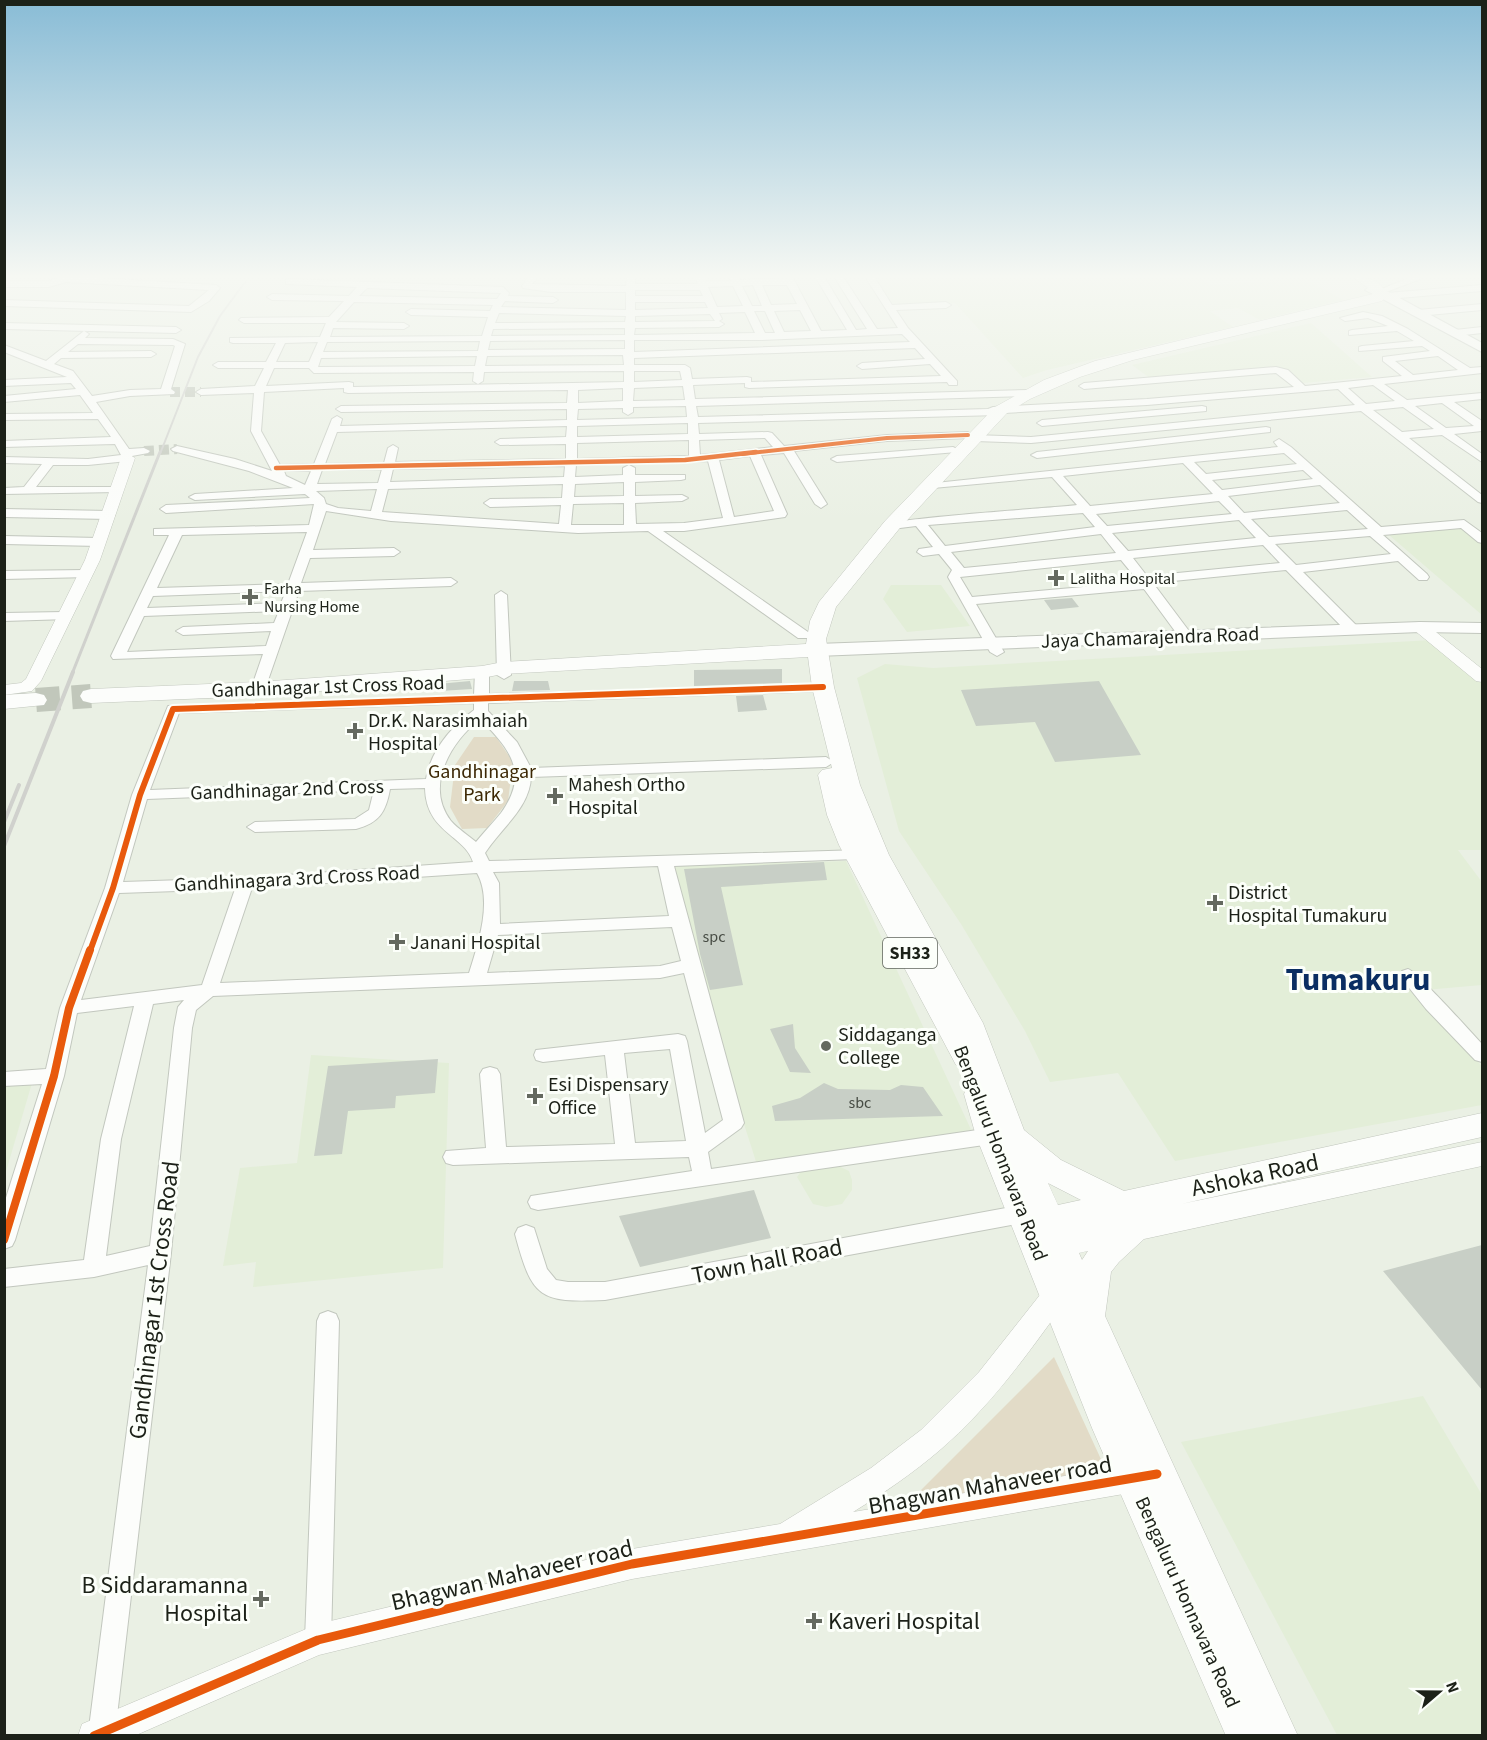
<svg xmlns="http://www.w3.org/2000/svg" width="1487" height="1740" viewBox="0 0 1487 1740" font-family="'Source Sans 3',sans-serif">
<rect width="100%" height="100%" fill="#eaf0e4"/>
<path fill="#e3eed8" d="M876 278H1201L1211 285 1304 278 1343 300 1260 320 1238 308 1210 311 1233 327 1047 370 1023 378 955 303 895 307Z
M1311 323 1372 377 1303 383 1286 369 1151 379 1132 365Z
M1459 527 1482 545V615L1389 535Z
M891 585H941L970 626 907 632 883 599Z
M1432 640 1482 682V850H1458L1482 882V985L1425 990 1482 1067V1105L1175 1161 1118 1073 1050 1082 1025 1031 961 924 899 831 857 678 885 664 933 668Z
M846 861 974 1136 759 1171 690 955 673 866Z
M311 1055 449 1063 443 1268 253 1287 256 1262 223 1266 240 1168 297 1163Z
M32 1083 5 1175V1085Z
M834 1164 849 1171 852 1180V1190L842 1204 826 1207 813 1204 797 1177 803 1169Z
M1423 1396 1482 1495V1735H1337L1181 1442Z"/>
<path fill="#e2dbc7" d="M474 737H496L513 762 508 801 487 828 462 829 450 807 455 765Z
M1054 1357 1105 1468 905 1506Z"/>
<path fill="#c8cfc6" d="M1072 598 1079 607 1051 610 1044 600Z
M782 669V683L694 686V670Z
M470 681 472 689 440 691 438 684Z
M514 681H548L550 690 512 691Z
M1099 681 1141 755 1055 762 1035 722 976 726 961 690Z
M763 695 767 710 738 712 736 696Z
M824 862 827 880 721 887 743 985 710 990 700 954 684 869Z
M793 1024 795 1048 811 1073 790 1072 770 1029Z
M438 1059 435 1093 396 1096 395 1108 348 1111 342 1154 314 1156 328 1066Z
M824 1083 838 1089 890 1090 901 1085 923 1087 943 1116 775 1121 772 1106 800 1098Z
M754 1190 771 1238 640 1267 619 1216Z
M1482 1245V1390L1383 1271Z"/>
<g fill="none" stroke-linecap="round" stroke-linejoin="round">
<path stroke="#c1c7bb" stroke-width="10" stroke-dasharray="10 5" stroke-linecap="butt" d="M170 392H201
M144 451 177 449"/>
<path stroke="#c1c7bb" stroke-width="24" stroke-dasharray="24 12" stroke-linecap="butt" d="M36 700 91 696"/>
<g stroke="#c2c7be" stroke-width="2">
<path id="minor" d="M58 278H99L216 285 220 288 209 301 191 312 4 306V300L189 306 209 290 66 282 49 287H4V281H48Z
M528 278H537L532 284 626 286 627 278H635V284H698L696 278H705L706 281H731L730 278H739L740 280 793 278 821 331 847 330 816 278H825L856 330 867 329 835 278H844L877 329 898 328 866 278H875L892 305 946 302 951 305 946 308 896 310 908 328 957 381V385H949L947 382 749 388 745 387V383L693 385 695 399 1029 390 1034 393 1029 396 696 406 698 417 988 409 993 407 1147 399 1294 387 1276 373 1084 389 1079 386 1084 383 1276 367 1288 370 1305 386 1402 376 1383 361V357L1430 351 1422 346 1359 351V347L1362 346 1414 341 1397 331 1349 335V331L1352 330 1388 326 1368 318 1345 321 1340 318 1363 312 1382 316 1408 329 1470 368 1482 367V373L1384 384 1407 400 1482 393V399L1454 402 1482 421V431L1454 434 1482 454V462L1442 435 1409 438 1482 495V503L1478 502 1361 411 1031 443 975 441 970 438 887 441 794 451 827 504 821 508 815 504 784 453 761 455 787 514 785 517 684 531H663L808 632 810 635 808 638H798L648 531 578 533 391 521 326 511 313 550 394 548 400 552 394 556 310 558 301 583 451 578 457 582 451 586 299 591 265 689 258 693 251 689 263 654 113 659 111 656 169 535H154V529L309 525 314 504 166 513 160 509 166 505 310 498 305 494 195 500 189 497 195 494 293 488 249 471 173 451 171 449 177 446 235 459 272 471 251 431 254 393 201 395 196 392 201 389 255 386 264 368H218L213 365 218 362H266L276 343H233L230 342V338L320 337 326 323H244L239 320 241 318 329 317 344 301 272 300 267 297 272 294 349 296 357 287 286 284V280L289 279 503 287 509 293 508 296 553 297 558 300 553 303 505 301 501 307 626 310V292H551L523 288 522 286ZM753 285 762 306H752L742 286ZM762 285H787L797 304 771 305ZM733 286 743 306 717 307 708 287ZM367 288 500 293H501L497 299 359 296ZM635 290H700L703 296H635ZM354 302 493 305 490 311 411 309 406 312 411 315 488 317 482 336 330 337 333 328 404 329 409 326 404 323 336 322ZM635 302H705L708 308 635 310ZM800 310 811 331 784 332 774 311ZM754 311H765L775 333H765ZM745 312 755 333 634 335 635 328 719 327 724 324 719 321 722 319 719 313ZM499 313 626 316 625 322 495 323ZM710 314 715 321 635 322V316ZM625 328V335L491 336 493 329ZM902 334 910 342 634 352V340H762ZM625 340V349L488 350 490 341ZM480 341 478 351 323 352 327 342ZM318 342 309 362H276L285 343ZM915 348 925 359 862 363 857 366 862 369 930 364 941 376 751 382V378L747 377 692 379 690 368 685 365H634V358ZM623 355 624 365 485 366 487 356ZM477 356 475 366 318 367 321 358ZM1438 356 1458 370 1413 375 1395 361ZM274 368H309L314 373 474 372 473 381 478 384 483 381 484 372 624 371V382L353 387V383L349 382 266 386ZM634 371H680L682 380 634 382ZM1373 385 1395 401 1366 404 1348 388ZM683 386 685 400 633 401 634 388ZM344 388V392L348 393 568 390 567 403 341 406 336 409 341 412 567 409V420L340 426 342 419 337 416 332 419 314 464 280 465 261 431 264 392ZM623 388V401L578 403V390ZM1338 389 1355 405 1031 437 973 435 968 432 887 435 784 446 772 433 768 432 699 434 698 423 999 415 1004 413 1147 405ZM1442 403 1474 426 1446 428 1415 406ZM686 406 687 417 577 420 578 409 623 408V412L628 415 633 412V407ZM1403 407 1434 429 1402 432 1373 410ZM688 423V434L577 437V426ZM567 426 566 437 500 439 495 442 500 445 566 444V459L395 462 398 448 393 445 388 448 384 463 325 464 337 432ZM765 438 773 447 700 455 699 440ZM689 440V456L577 459V443ZM750 456 774 511 734 517 719 460ZM708 461 723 518 684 523 636 524 635 503 682 501 688 498 682 495 635 496V482L681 480 685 479V475H635V468L629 465 623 468V475L575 477 576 465ZM565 466 564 477 390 482 393 469ZM382 469 378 483 317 484 322 470ZM284 471H311L305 485 286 476ZM624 482V496L574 497 575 484ZM563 484 562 498 490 499 484 503 490 507 561 505 559 524 382 512 388 489ZM377 489 371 511 338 508 326 504 324 498 316 491ZM624 503V525H571L573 504ZM307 532 288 584 157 588 182 535ZM286 591 281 603 147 608 153 596ZM279 611 274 623 183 627 176 631 183 635 271 631 266 646 127 652 144 616Z
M1409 278H1423L1386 292 1379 290Z
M1482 285V291L1387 299 1382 296 1387 293Z
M1482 304V310L1418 316 1413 313 1418 310Z
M4 323 176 327 181 330 176 333 4 329Z
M1482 327V333L1455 336 1450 333 1455 330Z
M84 331 89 334 85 338 173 339 185 344 171 389 175 392 174 394 130 396 96 402 129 449 144 448 150 451 148 453 132 456V460L128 461 88 465H53L36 487H114L120 490 118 492 4 494V488L24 487 42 464 4 463V457L88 459 121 455 115 444 4 447V441L111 437 98 419 4 420V414L93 413 80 395 4 402V396L76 389 71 383 4 386V380L67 377 4 352V345L46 361ZM78 344 173 345 175 346 161 389 130 390 92 396 73 371 54 364 61 358 151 357 156 354 151 351 68 352Z
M1202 406 1206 407V411L1042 426 1037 423 1042 420Z
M1266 427 1270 428V432L1037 458 1031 455 1037 452Z
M1279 439 1291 447 1381 527 1464 520 1482 533V543L1478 542 1461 528 1383 535 1427 574 1429 577 1427 580H1419L1398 561 1303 572 1358 627 1360 630 1358 633H1348L1286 570 1153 583 1192 635 1185 639 1180 638 1144 589 976 604 1004 652 997 656 990 652 948 577 952 570 939 554 923 556 917 552 919 549 933 547 916 526 892 529 886 525C894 518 1052 508 1077 505L1052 477 922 489 920 487 926 484 1278 447 1274 442ZM1284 453 1297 464 1206 474 1194 462ZM1183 463 1213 494 1090 506 1063 476ZM1303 470 1313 479 1222 490 1212 480ZM1320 485 1340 503 1244 513 1228 496ZM1219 501 1232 514 1107 526 1096 514ZM1347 510 1368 529 1269 537 1251 519ZM1083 513 1095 527 945 546 928 525ZM1239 520 1256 538 1128 551 1112 533ZM1101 534 1116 553 964 568 951 552ZM1370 536 1391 554 1296 565 1275 544ZM1263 545 1280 563 1147 576 1133 558ZM1121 560 1139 582 972 597 960 577Z
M953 447 959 450 957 452 837 462 831 459 837 456Z
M4 509 109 511 115 515 109 519 4 517Z
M4 536 99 538 105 542 99 546 4 544Z
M86 570 92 574 90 577 4 579V571Z
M501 591 507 595 511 675 504 679 497 675 495 595Z
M64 612 71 616 69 619 4 621V613Z
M482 668 489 672V694L828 684 830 687 828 690 823 691 488 703V711L517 742 531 768 826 757 834 762 826 767 531 777C530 808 500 829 485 853L489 861 861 850 863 854 861 858 855 859 674 866 744 1123 741 1128 708 1152 711 1169 991 1128 998 1131 1001 1136 998 1141 991 1144 538 1210 531 1208 528 1202 531 1196 692 1171 689 1157 453 1165 446 1163 443 1157 446 1151 486 1148 480 1074 483 1069 490 1067 497 1069 500 1074 506 1147 615 1144 605 1055 543 1062 536 1060 534 1055 536 1050 678 1034 685 1036 687 1041 705 1133 723 1120 684 973 660 978 213 996 196 1010 192 1028 171 1253 115 1733 114 1736H88L148 1265 94 1277 4 1287V1269L84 1260 101 1139 134 1006 77 1013 64 1076 15 1240 12 1246 4 1249V1204L42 1084 4 1086V1072L46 1069 60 1008 105 888 132 795 168 706 474 695 475 672ZM474 703V710C451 727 431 750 426 779L150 790 179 713ZM480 719C510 749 530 773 501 813 493 823 484 832 476 842 468 835 458 829 451 821 424 786 451 742 480 719ZM425 788C426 833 465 835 473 862L245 878 123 882 147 799 374 790 369 810 355 819 255 822 247 827 255 832 356 829C379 823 386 812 390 789ZM658 866 669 916 500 924 499 883 493 872ZM477 873C493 901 478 944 469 973L220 983 252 888ZM235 889 202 985 81 1000 119 893ZM672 927 681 961 660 966 487 973 498 935ZM184 1000 178 1007 174 1028 150 1246 106 1256 121 1139 153 1004ZM670 1049 686 1141 635 1143 624 1053Z
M1408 969C1416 971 1471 1032 1482 1044V1062L1475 1060 1426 1009 1402 979 1399 975 1402 971Z
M1028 1204 1035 1207 1038 1213 1035 1219 1028 1222 605 1300C539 1303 532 1298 515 1234L518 1228 526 1225 534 1228 547 1269 556 1280 568 1282H605Z
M328 1311 336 1314 339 1321 331 1640 327 1649 318 1653 309 1649 305 1640 317 1321 320 1314Z"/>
</g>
<g stroke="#c2c7be" stroke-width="1">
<path id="tertiary" d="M128 454 135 458 100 560 41 681 32 691 4 695V685L21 683 26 679 85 560 121 458Z
M1420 622 1426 624 1482 669V682L1476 681 1414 630 1412 627 1414 624Z
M1056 1283 1065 1286 1069 1294 1065 1302C1028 1354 989 1408 940 1450 913 1473 884 1493 853 1512L1141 1463 1151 1467 1155 1477 1151 1487 1141 1491 632 1579 319 1655 134 1736H78L82 1724 318 1624 632 1549 780 1524 871 1468 921 1430 979 1372 1047 1286Z"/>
</g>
<g stroke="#c2c7be" stroke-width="2">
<path id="secondary" d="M1371 286 1385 290 1482 343V352L1377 296 1365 290Z
M1420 622 1482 623V633L1420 632 817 656 810 654 808 650 810 646 817 644Z"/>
</g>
<g stroke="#c2c7be" stroke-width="1">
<path id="primary" d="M1354 278C1369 278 1380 279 1387 295L1382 301 1133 360 1080 377 1030 399 1007 413 899 529 836 607 826 639 834 687 860 785 889 855 983 1023 1024 1130 1061 1160 1124 1191 1482 1113V1137L1181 1204 1482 1142V1166L1144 1239 1119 1262 1111 1272 1105 1316 1298 1736H1226L1092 1428 976 1136 964 1094 968 1086 977 1083 970 1066 966 1068 956 1065 839 845 827 815 818 775 822 770 832 768 812 687 808 657 503 674 482 678 258 696 91 703 83 701 80 696 83 691 91 689 258 682 482 666 503 662 806 644 810 621 819 602 885 521 995 407 1044 380 1095 361 1373 294 1371 290ZM1048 1183 1081 1200 1058 1205ZM1088 1251 1082 1260 1079 1253Z
M36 693 44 695 47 700 44 705 4 709V695Z"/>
</g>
<use href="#minor" fill="#fcfdfb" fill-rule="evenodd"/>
<use href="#tertiary" fill="#fcfdfb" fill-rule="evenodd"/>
<use href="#secondary" fill="#fcfdfb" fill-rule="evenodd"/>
<use href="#primary" fill="#fcfdfb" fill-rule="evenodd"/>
<path stroke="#d0d1cd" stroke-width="2" d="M160 454 198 357 220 316 248 278"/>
<path stroke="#d0d1cd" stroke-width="3" d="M72 674 160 452"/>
<path stroke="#d0d1cd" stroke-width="4" d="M4 822 19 785
M4 846 73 672"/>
<g stroke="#fcfffa" stroke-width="6">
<path id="cycleway-far4" d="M742 454 887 438 968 435"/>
</g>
<g stroke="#fcfffa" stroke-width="8">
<path id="cycleway-far3" d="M276 468 685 460 756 452"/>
</g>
<g stroke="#fcfffa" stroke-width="10">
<path id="cycleway-far2" d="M90 951 113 888 140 795 173 709 823 687"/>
</g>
<g stroke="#fcfffa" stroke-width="11">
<path id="cycleway-far1" d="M4 1240 54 1076 69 1008 90 950"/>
</g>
<g stroke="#fcfffa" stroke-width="13">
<path id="cycleway" d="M94 1736 318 1640 632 1564 1157 1474"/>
</g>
<use href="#cycleway-far4" stroke="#e8590c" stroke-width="4"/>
<use href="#cycleway-far3" stroke="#e8590c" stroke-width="4.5"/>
<use href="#cycleway-far2" stroke="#e8590c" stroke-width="6"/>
<use href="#cycleway-far1" stroke="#e8590c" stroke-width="8"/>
<use href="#cycleway" stroke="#e8590c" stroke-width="9"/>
</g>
<linearGradient id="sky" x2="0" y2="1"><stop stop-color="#89bcd6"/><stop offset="0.53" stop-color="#f6f8f3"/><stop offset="1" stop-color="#f6f8f3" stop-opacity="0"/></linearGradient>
<rect width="1487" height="522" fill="url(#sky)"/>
<g fill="#64695f" stroke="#fcfffa" stroke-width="2">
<path d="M1053 569h6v6h6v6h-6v6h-6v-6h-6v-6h6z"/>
<path d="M247 588h6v6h6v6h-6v6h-6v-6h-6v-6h6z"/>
<path d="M352 722h6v6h6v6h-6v6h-6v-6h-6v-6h6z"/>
<path d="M552 787h6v6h6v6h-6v6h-6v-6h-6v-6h6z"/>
<path d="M1212 894h6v6h6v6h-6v6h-6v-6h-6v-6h6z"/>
<path d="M394 933h6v6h6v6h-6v6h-6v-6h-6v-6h6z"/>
<circle cx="826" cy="1046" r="6"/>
<path d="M532 1087h6v6h6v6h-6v6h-6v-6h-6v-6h6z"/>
<path d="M258 1590h6v6h6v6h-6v6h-6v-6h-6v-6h6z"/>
<path d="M811 1612h6v6h6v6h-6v6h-6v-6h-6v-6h6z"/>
</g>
<g text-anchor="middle" stroke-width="6" stroke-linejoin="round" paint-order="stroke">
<g font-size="16" fill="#1c2118" stroke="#fcfffa" text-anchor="start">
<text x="1070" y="584">Lalitha Hospital</text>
<text x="264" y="594">Farha<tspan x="264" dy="18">Nursing Home</tspan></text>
</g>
<g font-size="16" fill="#474c44">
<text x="714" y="942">spc</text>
<text x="860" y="1108">sbc</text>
</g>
<rect fill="#fcfffa" stroke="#5f645c" stroke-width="1.5" x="883" y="938" width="54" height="30" rx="4.5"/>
<g font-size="18" font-weight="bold" fill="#1c2118">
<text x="910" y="959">SH33</text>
</g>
<g font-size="20" fill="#1c2118" stroke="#fcfffa">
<text transform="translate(1150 637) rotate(-2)" y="7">Jaya Chamarajendra Road</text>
<text transform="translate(328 686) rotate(-2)" y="7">Gandhinagar 1st Cross Road</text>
<text transform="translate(287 789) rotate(-2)" y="7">Gandhinagar 2nd Cross</text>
<text transform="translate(297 878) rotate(-3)" y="7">Gandhinagara 3rd Cross Road</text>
<text transform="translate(1001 1153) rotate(69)" y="7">Bengaluru Honnavara Road</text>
<text transform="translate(1188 1602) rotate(66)" y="7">Bengaluru Honnavara Road</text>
</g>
<g font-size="20" fill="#1c2118" stroke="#fcfffa" text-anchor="start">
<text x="368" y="727">Dr.K. Narasimhaiah<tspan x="368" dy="23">Hospital</tspan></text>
<text x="568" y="791">Mahesh Ortho<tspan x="568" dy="23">Hospital</tspan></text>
<text x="1228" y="899">District<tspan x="1228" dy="23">Hospital Tumakuru</tspan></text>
<text x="410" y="949">Janani Hospital</text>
<text x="838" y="1041">Siddaganga<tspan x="838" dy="23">College</tspan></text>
<text x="548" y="1091">Esi Dispensary<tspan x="548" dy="23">Office</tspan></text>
</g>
<g font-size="20" fill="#3c2804" stroke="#fcfffa">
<text x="482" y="778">Gandhinagar<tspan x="482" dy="23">Park</tspan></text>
</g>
<g font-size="24" fill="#1c2118" stroke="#fcfffa">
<text transform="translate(1255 1175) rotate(-12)" y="8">Ashoka Road</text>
<text transform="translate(767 1261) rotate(-11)" y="8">Town hall Road</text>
<text transform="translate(154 1300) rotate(-83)" y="8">Gandhinagar 1st Cross Road</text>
<text transform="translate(990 1485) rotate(-10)" y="8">Bhagwan Mahaveer road</text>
<text transform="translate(512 1575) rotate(-13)" y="8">Bhagwan Mahaveer road</text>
</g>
<g font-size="24" fill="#1c2118" stroke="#fcfffa" text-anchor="end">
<text x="248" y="1593">B Siddaramanna<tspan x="248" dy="28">Hospital</tspan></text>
<text x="828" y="1629" text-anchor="start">Kaveri Hospital</text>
</g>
<g font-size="32" font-weight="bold" fill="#0a2e62" stroke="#fcfffa">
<text x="1358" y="990">Tumakuru</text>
</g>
</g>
<rect width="1487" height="1740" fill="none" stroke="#1c2118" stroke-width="12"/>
<g transform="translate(1439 1692) rotate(70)" stroke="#fcfffa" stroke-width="4.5" paint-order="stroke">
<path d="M0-4.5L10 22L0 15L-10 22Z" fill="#1c2118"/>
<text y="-9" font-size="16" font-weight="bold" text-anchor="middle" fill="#1c2118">N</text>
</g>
</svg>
